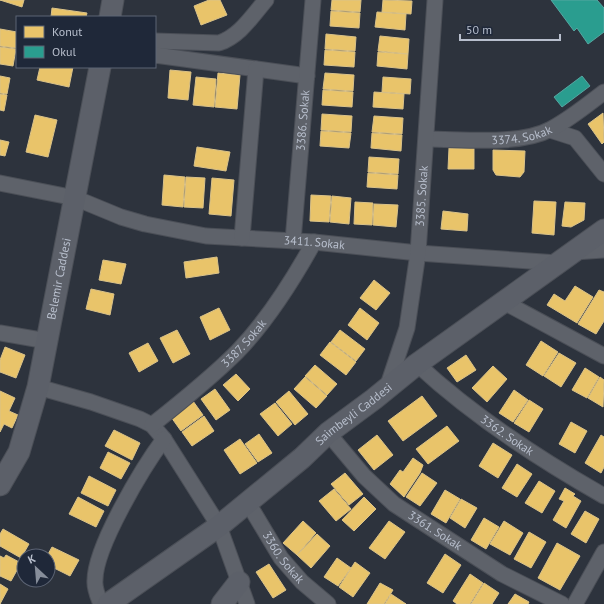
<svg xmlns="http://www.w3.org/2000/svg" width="604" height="604" viewBox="0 0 604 604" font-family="'PT Sans',sans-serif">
<rect width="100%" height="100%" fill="#2d333d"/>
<path fill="#e9c46a" stroke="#dac288" d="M0 0H24L22 7Z
M209 0H220L227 15 201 25 194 6Z
M332 0H361L360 12 331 10Z
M383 0 412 1 411 14 382 12Z
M52 8 87 13 86 17H51Z
M331 11 360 13 359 28 330 26Z
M377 12 406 14 405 30 375 27Z
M0 29 17 32 16 48 0 46Z
M326 34 356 37 355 51 325 49Z
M380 36 409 39 408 54 378 51Z
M0 47 16 49 13 66 0 64Z
M325 50 355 52 354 67 324 65Z
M378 52 408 54 407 69 377 66Z
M40 67H73L69 87 37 80Z
M170 70 191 72 188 100 168 98Z
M218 73 240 75 237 109 215 107Z
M325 73 354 75 353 91 323 89Z
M0 76 10 78 7 94 0 93Z
M196 77 216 79 214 107 193 105Z
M383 77 411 79 410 94 382 92Z
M323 90 353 92 352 107 322 105Z
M374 92 404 94 403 109 373 107Z
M0 94 7 95 4 111 0 110Z
M603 113 604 142 602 144 588 124Z
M322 114 352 116 351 132 321 130Z
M35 115 57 120 48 157 26 152Z
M374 116 403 118 402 134 372 132Z
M321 131 351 133 349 148 320 146Z
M372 133 402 135 401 151 371 148Z
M0 140 9 142 5 156 0 155Z
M197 147 230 152 226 171 194 166Z
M449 148H474V169H448Z
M493 150 525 151 524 172 520 177 496 175 493 170Z
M369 157 399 159 398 174 368 172Z
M368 173 398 175 397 189 367 187Z
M164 175 185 177 183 207 162 205Z
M186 177 205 178 203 208 184 207Z
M212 178 234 180 231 216 209 214Z
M311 195 331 196 329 222 310 221Z
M332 196 351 198 349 224 330 222Z
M534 201 556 202 554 235 532 233Z
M355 202 373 203 372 225 354 224Z
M565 202 585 203 584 220 571 227 562 226Z
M374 204 398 205 396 227 373 225Z
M443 211 468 214 467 231 441 229Z
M217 257 219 273 186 278 184 262Z
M103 260 126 264 121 284 99 280Z
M374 280 390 293 376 310 360 298Z
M575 286 593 297 577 323 547 305 554 294 565 301Z
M91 289 114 294 110 315 86 309Z
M599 290 604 292V321L596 334 578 324Z
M219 308 230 330 210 340 200 317Z
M360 308 379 323 367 340 348 325Z
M177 330 190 354 173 363 160 338Z
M340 330 365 349 356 361 331 342Z
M541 341 558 352 543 376 526 365Z
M330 342 356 362 346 375 320 355Z
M148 343 158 361 139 372 129 353Z
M5 347 25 355 16 378 0 372V360Z
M559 353 576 363 561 387 544 376Z
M466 355 476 370 457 382 447 368Z
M315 365 337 384 327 395 305 376Z
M493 366 507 379 487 402 472 388Z
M585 368 599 377 587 398 572 390Z
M236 374 250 389 238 401 223 385Z
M305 377 327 396 316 408 294 389Z
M600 377 604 380 603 407 588 398Z
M215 389 230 410 216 420 201 399Z
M514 390 528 400 513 422 499 413Z
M0 391 15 398 9 411 18 415 12 428 4 424 0 432Z
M289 391 308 414 295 425 276 402Z
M422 396 437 416 403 441 388 421Z
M529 400 543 409 529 432 514 423Z
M193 401 203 415 181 431 171 417Z
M275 403 292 424 278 436 260 414Z
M204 416 214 431 192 446 182 432Z
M571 422 587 431 575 453 559 444Z
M447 426 459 441 428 464 416 449Z
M114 430 140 443 132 460 105 446Z
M259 434 272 453 258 462 245 444Z
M377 435 393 455 374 470 358 450Z
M601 435 604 437V467L601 473 585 463Z
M240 439 257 463 240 474 224 450Z
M493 443 512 455 498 478 479 466Z
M108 452 130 463 121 479 100 468Z
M413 458 423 465 420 473 404 497 390 484 400 470 403 472Z
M517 464 532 474 517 497 502 488Z
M345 473 363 494 349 505 331 484Z
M422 473 437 483 420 506 406 497Z
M89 476 116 490 108 506 81 493Z
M539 481 555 491 542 513 525 503Z
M565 488 575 494 573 496 581 501 566 528 553 520 564 501 559 499Z
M334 489 351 509 336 521 319 501Z
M445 490 460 499 446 523 431 514Z
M78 497 104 511 96 527 69 514Z
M364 497 376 509 354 531 342 520Z
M461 499 477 508 465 528 450 518Z
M585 511 599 519 586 543 571 534Z
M484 518 499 527 486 549 471 540Z
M303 521 316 533 297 555 283 543Z
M389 521 405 532 385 559 369 548Z
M504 521 523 533 510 555 490 544Z
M3 529 29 544 21 558 0 546V534Z
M529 532 546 542 531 568 514 559Z
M317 534 330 546 311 568 297 555Z
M557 543 580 556 560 590 538 578Z
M52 547 79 560 70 576 48 565 47 556Z
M445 554 461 565 443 593 427 583Z
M6 555 21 563 11 581 0 576V556L4 558Z
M337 558 351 568 338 586 324 577Z
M355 562 370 573 353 597 339 587Z
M269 564 286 590 273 598 256 572Z
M470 574 483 583 470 604H457L453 601Z
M380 583 393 590 384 604H367Z
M484 583 499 593 492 604H471Z
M0 584 8 589 0 604Z
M391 594 406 604H385Z
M515 594 529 602 528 604H508Z"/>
<path fill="#2a9d8f" stroke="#55a7a2" d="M551 0H597L604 8V32L588 44 577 28 574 31Z
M582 76 590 86 562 107 554 97Z"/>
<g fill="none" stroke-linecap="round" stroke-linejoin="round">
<g stroke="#4b4f57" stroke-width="17">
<g id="street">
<path d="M155 41 219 43C240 36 252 16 266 0"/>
<path d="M155 55 307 76"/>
<path d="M550 130 575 138 604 174"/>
<path id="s1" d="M427 139C463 139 519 146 551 129 570 119 587 105 604 92"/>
<path id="s2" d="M0 183 75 198 121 217 145 224 206 236 314 242 418 253 558 263"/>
<path d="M242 238 256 69"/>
<path id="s3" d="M293 241 313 0"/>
<path d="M574 252 604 250"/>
<path d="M504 302 604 356"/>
<path d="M0 333 47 341"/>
<path id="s4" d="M417 364C473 416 537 458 604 496"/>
<path d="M38 387 91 402 140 419 152 425 164 439 219 526 247 604"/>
<path id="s5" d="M387 388 407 328 418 253 435 0"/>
<path id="s6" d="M152 425C181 402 211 378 237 352 268 320 293 280 314 242"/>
<path id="s7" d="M328 433 364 476 394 504 502 574 562 604"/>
<path id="s8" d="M248 503 281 558 302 582 328 604"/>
<path d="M101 604C98 597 94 588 95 580 95 547 143 467 164 439"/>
<path d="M575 604 604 552"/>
</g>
</g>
<g stroke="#4b4f57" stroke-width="23">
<g id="secondary">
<path d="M110 17 113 0"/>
<path id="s9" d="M0 485 19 452 38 387 100 67"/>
<path id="s10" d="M108 604 219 526 302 458 328 433 374 399 417 364 604 230"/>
<path d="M222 604 239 582"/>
</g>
</g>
<use href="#street" stroke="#5e626a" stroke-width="15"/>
<use href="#secondary" stroke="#5c6069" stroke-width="21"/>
</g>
<g text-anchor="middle" stroke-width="4" stroke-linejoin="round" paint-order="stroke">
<g font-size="12" fill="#b8bfcd" stroke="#1f2839">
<text dy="4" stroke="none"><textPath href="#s3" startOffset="121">3386. Sokak</textPath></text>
<text dy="4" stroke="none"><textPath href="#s1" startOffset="95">3374. Sokak</textPath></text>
<text dy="4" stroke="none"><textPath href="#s5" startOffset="196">3385. Sokak</textPath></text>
<text dy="4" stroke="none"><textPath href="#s2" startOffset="322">3411. Sokak</textPath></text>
<text dy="4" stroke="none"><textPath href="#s9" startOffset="216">Belemir Caddesi</textPath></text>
<text dy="4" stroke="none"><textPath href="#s6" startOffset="123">3387. Sokak</textPath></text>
<text dy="4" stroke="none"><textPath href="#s10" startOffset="311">Saimbeyli Caddesi</textPath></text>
<text dy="4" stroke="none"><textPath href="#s4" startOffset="115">3362. Sokak</textPath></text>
<text dy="4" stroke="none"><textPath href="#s7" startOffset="146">3361. Sokak</textPath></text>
<text dy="4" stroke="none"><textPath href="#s8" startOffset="65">3360. Sokak</textPath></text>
</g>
</g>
<rect x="16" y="16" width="140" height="52" fill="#1f2839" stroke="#5c6474"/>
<rect x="24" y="26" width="20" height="12" fill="#e9c46a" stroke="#5c6474"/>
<text x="52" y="36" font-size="12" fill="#b8bfcd">Konut</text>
<rect x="24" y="46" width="20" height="12" fill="#2a9d8f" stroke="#5c6474"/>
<text x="52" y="56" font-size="12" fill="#b8bfcd">Okul</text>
<g transform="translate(36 568) rotate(334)"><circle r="19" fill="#1f2839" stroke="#5c6474"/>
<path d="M0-3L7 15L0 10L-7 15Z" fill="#878e9b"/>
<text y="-6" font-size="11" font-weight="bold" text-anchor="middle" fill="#b8bfcd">K</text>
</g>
<path d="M460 34v6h100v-6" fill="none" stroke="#b8bfcd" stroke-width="2"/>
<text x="466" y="34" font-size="12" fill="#b8bfcd" stroke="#1f2839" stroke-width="3" paint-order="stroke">50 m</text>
</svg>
